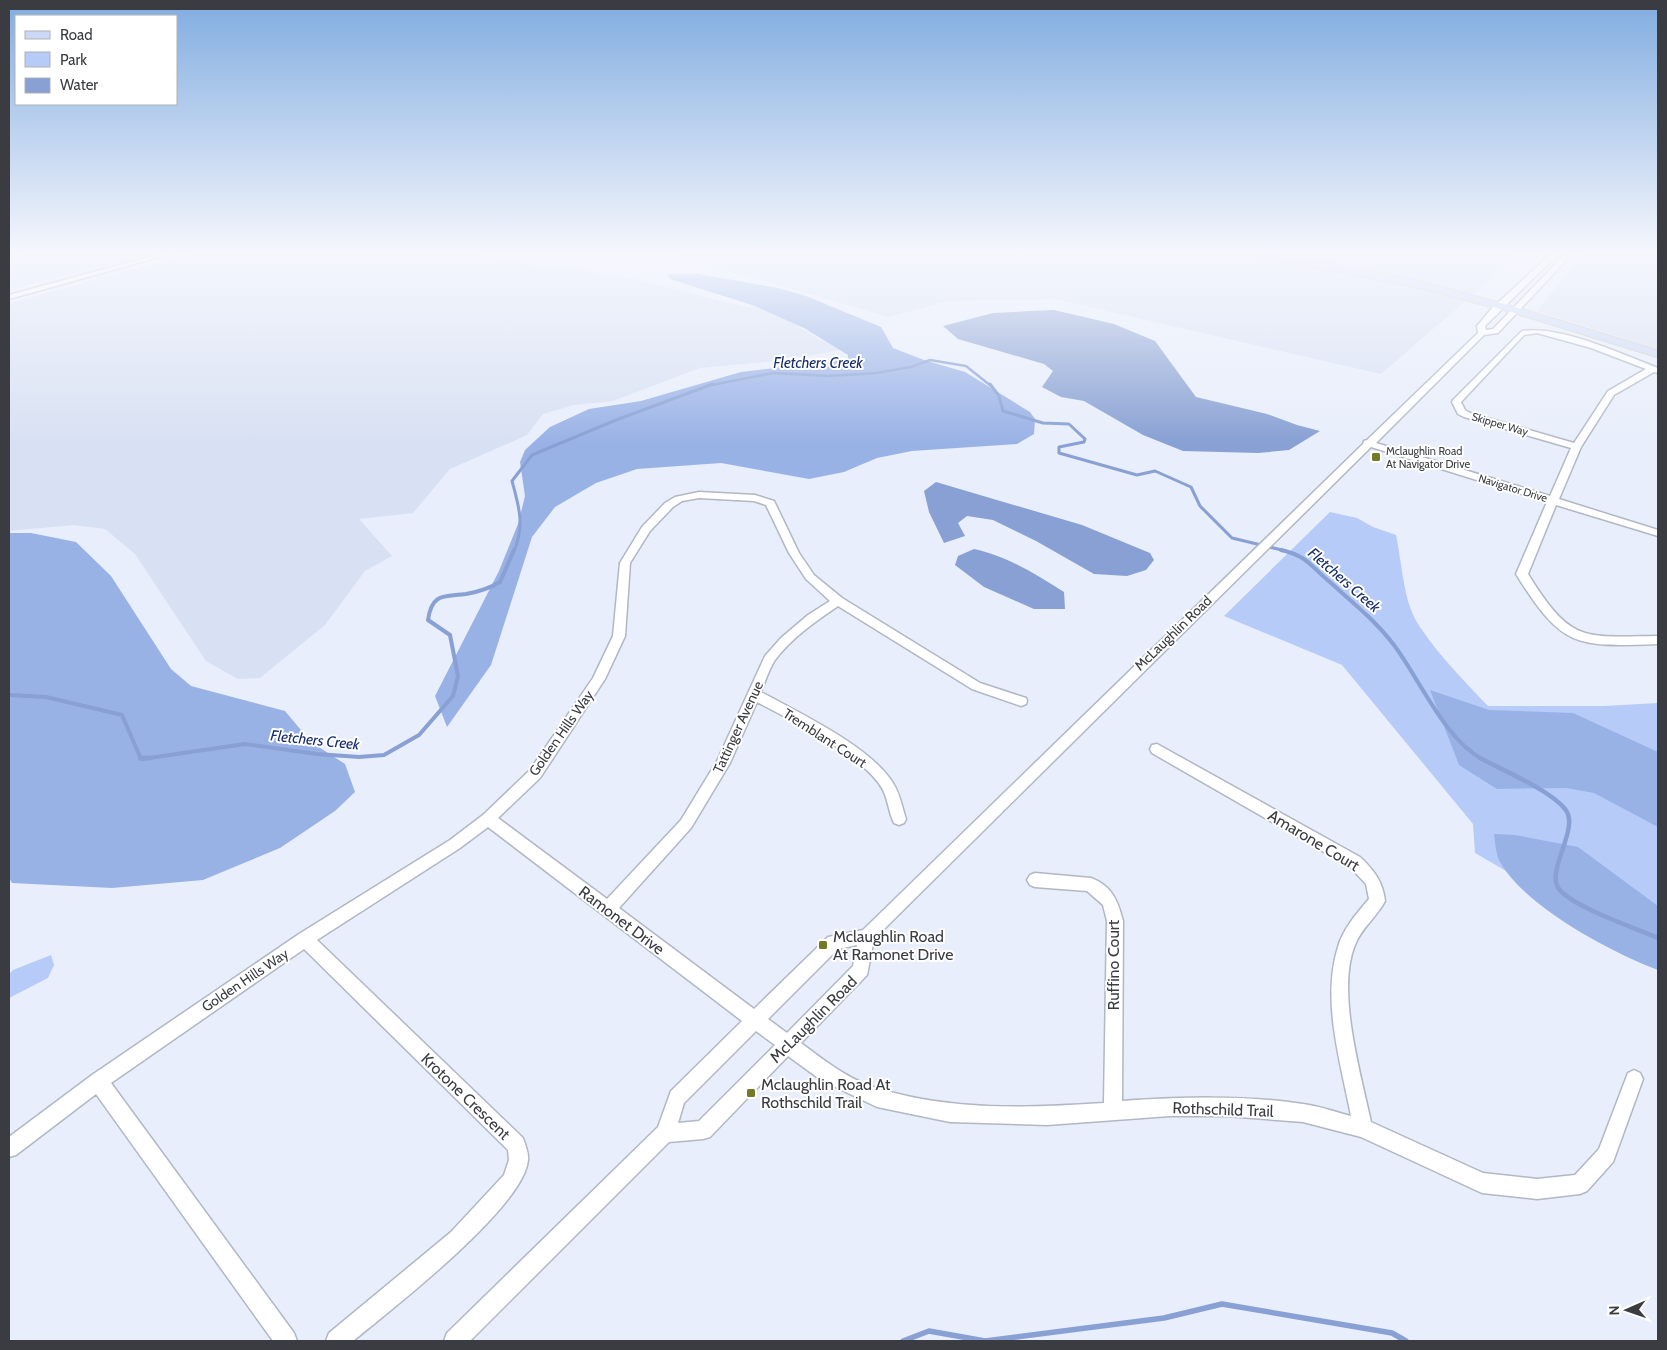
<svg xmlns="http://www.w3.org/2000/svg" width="1667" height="1350" viewBox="0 0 1667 1350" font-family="Cabin,sans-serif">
<rect width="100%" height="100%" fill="#e8eefb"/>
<path fill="#d8e1f3" d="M23 254H149L9 290V257Z
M190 254H479L533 265H552L631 278 745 307 765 306 820 340 848 349 774 361 700 368 613 401 574 405 543 414 527 435 450 469 413 513 359 519 392 556 365 571 325 625 260 678 238 679 206 661 135 554 105 529 74 525 9 531V303Z
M671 254H1520L1381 374 1055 299 948 301 889 317Z
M1583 254H1658V349L1537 311Z"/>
<path fill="#b6cbf7" d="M1330 512 1357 518 1373 527 1396 535C1401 559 1403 589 1411 610 1421 637 1467 684 1488 706H1604L1658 703V959L1475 853 1473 824 1342 665 1224 616Z
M51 955 54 965 48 978 9 998V974L13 970Z"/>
<path fill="#99b2e6" d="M668 274H698L778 288 806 296 881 327 893 348 924 360 965 372 1030 412 1035 419 1034 434 1017 444 912 451 877 458 844 472 809 479 721 463 637 469 596 483 555 507 532 537 491 665 447 727 435 696 499 571 518 524 525 496 520 462 525 450 550 427 589 409 641 401 741 372 848 359V355L804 328 755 306 670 279Z
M9 533H31L76 542 111 576 171 669 191 686 285 711 311 742 345 764 355 792 335 811 280 848 203 880 112 888 12 883 9 878Z
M1430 690 1489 710 1573 713 1658 752V827L1594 793 1566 788 1497 789 1459 765Z
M1494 834 1515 835 1578 847 1658 906V970C1612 953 1522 905 1499 860 1496 853 1495 842 1494 834Z"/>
<path fill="#88a0d3" d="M1054 310 1114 324 1155 341 1196 397 1267 414 1297 425 1320 431 1289 450 1258 453 1183 451 1143 435 1084 401 1061 397 1042 387 1053 371 1044 364 958 339 943 326 993 313Z
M936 482 1082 525 1150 553 1154 560 1146 570 1127 576 1094 574 1036 541 993 520 967 516 958 523 965 536 944 543 929 512 924 491Z
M974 549C1007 556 1035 574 1064 592L1065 609H1034L984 587 955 565 958 556Z"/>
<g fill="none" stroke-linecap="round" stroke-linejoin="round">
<path stroke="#88a0d3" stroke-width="2.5" d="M707 386 773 373 829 376 876 373 911 367 930 360 966 366 991 386"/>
<path stroke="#88a0d3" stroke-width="3" d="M990 384 999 396 1003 411 1043 423 1069 424 1085 439 1084 442 1059 447V453L1137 475 1155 471 1191 487 1200 506 1232 538 1286 551
M514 551C525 525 519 507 512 481L532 455 616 420 713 384"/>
<path stroke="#88a0d3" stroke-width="4" d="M1281 550C1308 556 1311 567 1331 583 1353 603 1375 620 1394 645 1420 680 1444 738 1482 759
M9 695 46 697 122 715 141 759
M142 759 245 744 317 754 359 757 384 755 419 735 453 696 458 676 450 635 428 620C432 592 445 597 466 594 478 592 490 588 500 582L514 550"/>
<path stroke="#88a0d3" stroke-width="4.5" d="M140 758H151
M1480 758C1502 770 1550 790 1565 809 1581 827 1545 871 1559 889 1573 907 1635 928 1658 938"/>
<path stroke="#88a0d3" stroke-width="5.5" d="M903 1341 929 1331 985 1341 1164 1318 1222 1304 1392 1333 1406 1341"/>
<g stroke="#b1b7c3" stroke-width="3">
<path id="minor" d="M160 254H170L9 299V295Z
M1551 254H1558L1485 326 1486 330 1493 329 1565 254H1572L1498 333 1484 335 1376 443 1550 496 1571 448 1464 417 1458 414 1452 402 1453 400 1522 331C1561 325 1621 354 1658 368V373L1654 372 1614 395 1581 447 1559 499 1658 530V536L1556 505 1528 574C1571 643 1582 637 1658 636V644C1575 647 1562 648 1516 574L1547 502 1371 447 874 939 867 975 801 1043C825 1061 850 1081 880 1089 952 1111 1030 1108 1104 1103L1107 921 1103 905 1087 891 1035 887 1030 885 1027 880 1030 875 1035 873 1091 878C1112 886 1118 901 1123 921L1122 1101C1182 1097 1243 1095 1303 1104 1319 1106 1335 1112 1351 1116 1341 1063 1321 1001 1338 947 1343 929 1357 913 1369 899L1366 884 1350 867 1152 753 1150 749 1152 745 1157 744 1360 857C1374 870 1383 882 1385 901 1377 917 1361 928 1355 945 1336 990 1361 1075 1371 1122L1483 1173 1537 1179 1575 1175 1599 1149 1628 1073 1634 1070 1640 1073 1643 1079 1613 1162 1587 1191 1580 1194 1537 1199 1482 1193 1361 1137 1303 1122 1226 1116H1170L1047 1125 950 1122 877 1107 821 1080 788 1056 710 1137 703 1139 669 1142 470 1341H444L447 1333 658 1127 671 1091 742 1021 488 827 460 848 317 940 523 1138C525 1144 529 1154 528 1160 524 1207 392 1309 353 1341H326L329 1333 451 1232 504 1175 509 1160 508 1150 304 949 111 1083 294 1333 297 1341H273L96 1094 16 1155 9 1157V1137L92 1075 299 934 450 840 483 815 530 770 593 678 613 636 620 563 642 527 665 503 675 497 699 492 755 495 774 501 799 553 814 575 842 598 980 683 1026 698 1027 701 1026 704 1021 706 972 689 838 606C816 621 791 638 775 660 769 669 765 682 761 692 799 713 870 746 893 783 900 794 902 807 906 819L904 823 899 825 894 823C889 813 888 800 883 790 866 757 789 719 757 702L730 763 691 828 619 908 754 1009 828 937 863 930 1363 444 1364 441 1367 440 1478 333 1477 326 1492 308ZM1537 333 1591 348 1646 369 1608 391 1574 443 1470 413 1465 410 1461 402 1524 335ZM699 498 754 501 766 505 789 553 806 579 830 601 808 615 781 638 765 656 717 761 681 820 607 899 498 818 540 778 605 679 625 636 630 563 650 531 673 507 682 501ZM857 945 853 966 787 1033 768 1019 838 949ZM756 1031 775 1045 699 1121 678 1123 684 1103Z"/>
</g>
<g stroke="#d0d0d1" stroke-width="3">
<path id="major" d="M1256 254H1273L1417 281 1518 308 1658 351V357L1512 312 1413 286 1260 257Z"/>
</g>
<use href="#minor" fill="#fff" fill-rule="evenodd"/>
<use href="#major" fill="#cbd9f6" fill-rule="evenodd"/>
</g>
<linearGradient id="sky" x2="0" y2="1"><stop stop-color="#81ace0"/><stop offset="0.57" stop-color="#f5f7fd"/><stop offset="1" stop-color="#f5f7fd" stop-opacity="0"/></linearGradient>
<rect width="1667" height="443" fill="url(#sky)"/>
<g fill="#727a25" stroke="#fff" stroke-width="2">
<rect x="1371" y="452" width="10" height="10" rx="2.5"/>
<rect x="818" y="940" width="10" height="10" rx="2.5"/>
<rect x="746" y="1088" width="10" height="10" rx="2.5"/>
</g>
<g text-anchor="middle" stroke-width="4" stroke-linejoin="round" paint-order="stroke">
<g font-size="11" fill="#3a3c41" stroke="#fff">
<text transform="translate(1500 424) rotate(16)" y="4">Skipper Way</text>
<text transform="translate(1513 488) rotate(17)" y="4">Navigator Drive</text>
</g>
<g font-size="11" fill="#3a3c41" stroke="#fff" text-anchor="start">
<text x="1386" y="455">Mclaughlin Road<tspan x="1386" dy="13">At Navigator Drive</tspan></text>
</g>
<g font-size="14" fill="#3a3c41" stroke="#fff">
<text transform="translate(1173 633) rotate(-44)" y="5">McLaughlin Road</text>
<text transform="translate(738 727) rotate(-65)" y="5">Tattinger Avenue</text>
<text transform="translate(561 733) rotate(-55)" y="5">Golden Hills Way</text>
<text transform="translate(825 738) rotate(33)" y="5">Tremblant Court</text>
<text transform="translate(245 980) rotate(-34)" y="5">Golden Hills Way</text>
</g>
<g font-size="15" font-style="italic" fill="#152d69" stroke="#fff">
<text x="818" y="368">Fletchers Creek</text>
<text transform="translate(1344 580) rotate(41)" y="5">Fletchers Creek</text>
<text transform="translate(315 740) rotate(6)" y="5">Fletchers Creek</text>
</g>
<g font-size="16" fill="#3a3c41" stroke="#fff">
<text transform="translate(1314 840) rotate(31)" y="6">Amarone Court</text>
<text transform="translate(622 920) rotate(37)" y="6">Ramonet Drive</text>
<text transform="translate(1113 965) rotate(-90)" y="6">Ruffino Court</text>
<text transform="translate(813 1019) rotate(-45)" y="6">McLaughlin Road</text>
<text transform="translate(466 1096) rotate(44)" y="6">Krotone Crescent</text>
<text transform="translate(1223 1109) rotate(2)" y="6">Rothschild Trail</text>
</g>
<g font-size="16" fill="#3a3c41" stroke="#fff" text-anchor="start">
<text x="833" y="942">Mclaughlin Road<tspan x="833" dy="18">At Ramonet Drive</tspan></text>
<text x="761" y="1090">Mclaughlin Road At<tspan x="761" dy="18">Rothschild Trail</tspan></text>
</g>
</g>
<rect width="1667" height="1350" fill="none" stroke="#3a3c41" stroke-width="20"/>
<rect x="15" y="15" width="162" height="90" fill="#ffffff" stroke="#b0b1b3"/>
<rect x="25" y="31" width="25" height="8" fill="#cbd9f6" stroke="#b0b1b3"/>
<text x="60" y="40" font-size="15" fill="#3a3c41">Road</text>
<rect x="25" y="52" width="25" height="15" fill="#b6cbf7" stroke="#b0b1b3"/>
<text x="60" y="65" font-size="15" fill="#3a3c41">Park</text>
<rect x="25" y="78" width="25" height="15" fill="#88a0d3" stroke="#b0b1b3"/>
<text x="60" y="90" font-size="15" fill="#3a3c41">Water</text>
<g transform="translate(1627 1310) rotate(268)" stroke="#ffffff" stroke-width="4" paint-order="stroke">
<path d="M0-4L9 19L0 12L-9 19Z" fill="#3a3c41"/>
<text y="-8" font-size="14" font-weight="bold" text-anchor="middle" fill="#3a3c41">N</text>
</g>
</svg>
